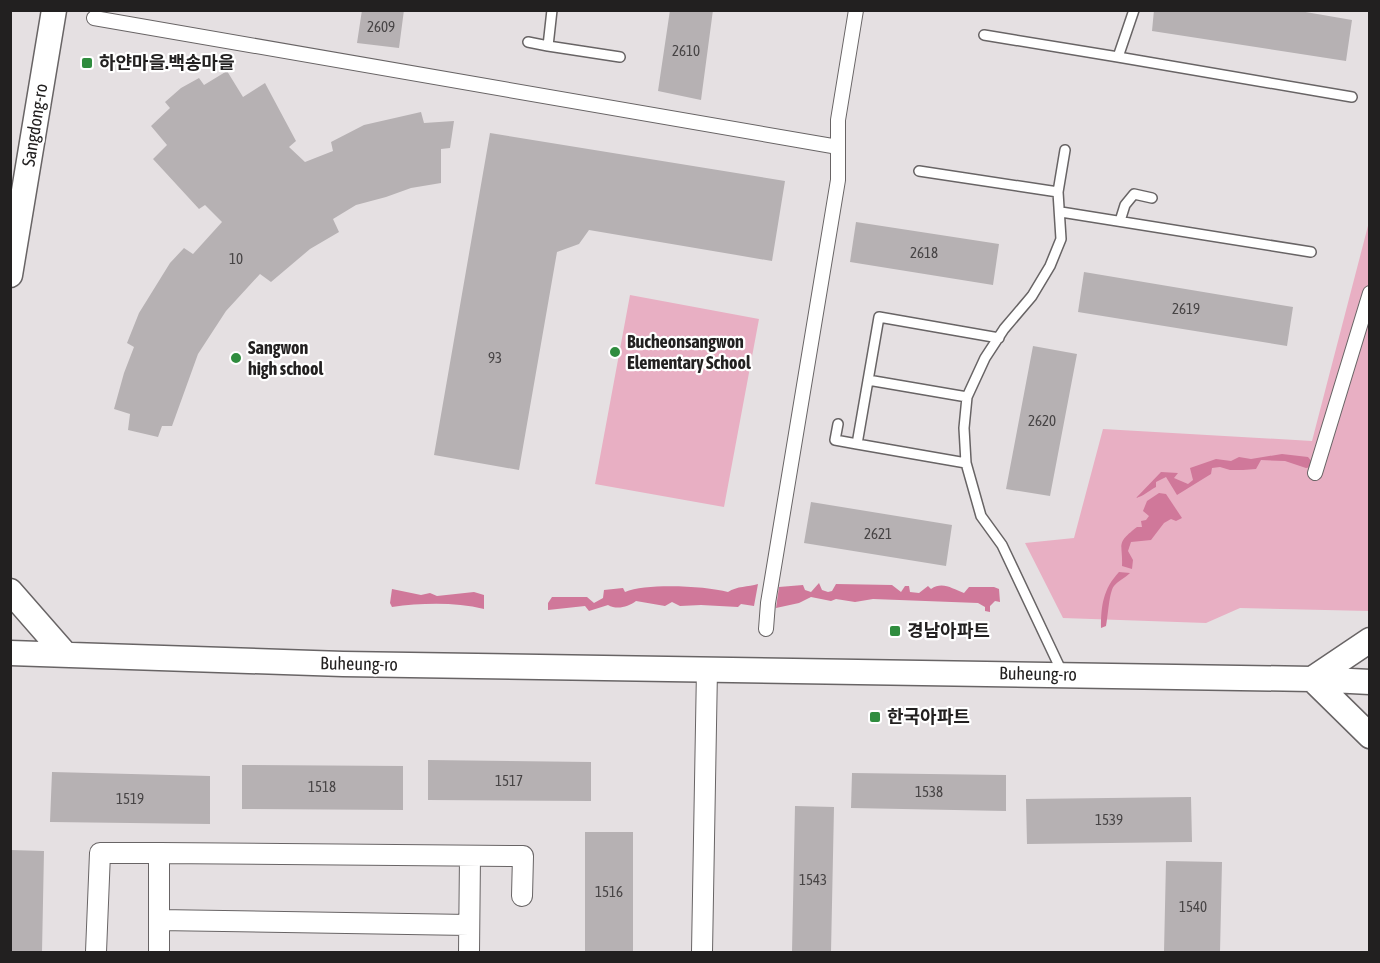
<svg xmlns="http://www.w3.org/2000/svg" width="1380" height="963" viewBox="0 0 1380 963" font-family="'Asap Condensed','Noto Sans KR',sans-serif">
<rect width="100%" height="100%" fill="#e5e0e2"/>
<path fill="#e8afc3" d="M1369 222V611L1240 608 1206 623 1063 618 1025 543 1074 538 1103 429 1312 441Z
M630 295 759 319 724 507 595 484Z"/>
<path fill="#d0789a" d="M1282 454 1308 457 1312 462 1311 467 1306 468 1285 461 1261 460 1256 469 1243 470H1230L1220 467 1212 468 1211 474 1177 495 1166 477 1156 482V487C1148 491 1144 496 1136 498L1161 472 1178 473 1174 478 1188 484 1193 480 1190 468 1216 459 1231 461 1239 457 1251 459Z
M1159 493 1166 494 1182 518 1176 521 1171 519 1164 523 1151 540 1131 542 1128 551 1133 560 1132 569 1122 566C1123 543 1115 544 1137 527H1142L1141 521 1146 520 1149 516 1143 511 1147 501Z
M1119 572 1130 573C1125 578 1118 581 1114 586 1109 592 1108 617 1106 626L1101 628C1101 606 1103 589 1119 572Z
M819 583 822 590 828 592 832 591 836 584 892 585 901 592 905 586H909L910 592 919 593 928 586 931 589C943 581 952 589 964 593L969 587H994L999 589 1000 602 995 601 990 606V612L985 611V607L978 603 873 599 855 602 836 599 831 601 811 597 799 603 776 608 779 587 803 585 805 590 811 592Z
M758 584 754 606 741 604 738 607 701 605 680 606 672 602 665 606 636 601C628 607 617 610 608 605L589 611 585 606 548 610V603L552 597H587L594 603 603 598 604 590 623 588 625 592C647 583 705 586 728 592 737 586 748 587 758 584Z
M392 589 421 595 430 593 437 596 474 592 484 595V609C455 602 422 603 392 607L390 603Z"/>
<path fill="#b6b1b3" d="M362 10H404L399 48 357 43Z
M670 10H713L701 100 658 91Z
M1154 10H1294L1352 20 1346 61 1152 31Z
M227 71 243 97 265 83 296 141 289 147 305 162 333 151 331 142 364 125 421 112 424 123 454 121 450 148 441 149V183L411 188 386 197 356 205 333 219 339 232 310 249 271 282 260 274 226 311 198 354 172 426H162L158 437 128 430 130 414 114 409 124 373 134 347 127 343 139 313 170 263 184 248 193 254 222 222 205 205 199 209 153 159 167 145 151 126 170 108 165 102 181 88 199 78 204 85Z
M490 133 785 181 772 261 589 230 579 244 557 252 519 470 434 455Z
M856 222 999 244 993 285 850 262Z
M1084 272 1293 307 1287 346 1078 312Z
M1033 346 1077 354 1050 496 1006 489Z
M811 502 952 525 946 566 804 543Z
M428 760 591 762V801L428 800Z
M242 765 403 766V810L242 809Z
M52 772 210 776V824L50 822Z
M852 773 1006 775V811L851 808Z
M1191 797 1192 842 1027 844 1026 799Z
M795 806 834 807 831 952H792Z
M585 832H633V952H585Z
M10 850 44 851 42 952H10Z
M1166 861 1222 862 1220 952H1164Z"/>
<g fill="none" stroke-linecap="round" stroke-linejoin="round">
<g stroke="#686465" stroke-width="12">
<path id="service" d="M984 35 1118 57 1134 10
M528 42 548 46 552 10
M548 46 620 57
M1118 57 1352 97
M919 171 1058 192
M1061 212 1311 252
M1120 221 1125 205 1134 194 1152 198
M868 380 967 397
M838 424 835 440 857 444
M966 463 857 444 879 317 999 338
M1062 672 1002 545 981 516 966 463 964 428 967 397 985 358 1004 329 1032 296 1050 266 1061 239 1058 192 1065 150"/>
</g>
<g stroke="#686465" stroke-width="16">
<path id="pedestrian" d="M94 18 838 147
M1315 473 1370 293
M766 629 768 603 838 180V120L856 10"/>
</g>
<g stroke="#686465" stroke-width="22">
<path id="minor" d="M159 920 469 925
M96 952 100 853H159
M159 952V853L523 856 522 896
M469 952 470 856
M702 952 707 669"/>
</g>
<g stroke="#686465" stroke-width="27">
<path id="tertiary" d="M10 275 54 10
M10 591 66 655
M10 653 343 664 1312 679 1370 682
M1312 679 1370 736
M1312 679 1370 640"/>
</g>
<use href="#service" stroke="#fff" stroke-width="9"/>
<use href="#pedestrian" stroke="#fff" stroke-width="14"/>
<use href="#minor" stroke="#fff" stroke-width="20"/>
<use href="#tertiary" stroke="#fff" stroke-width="24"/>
</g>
<g fill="#2f8c3e" stroke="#fff" stroke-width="2">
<rect x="81" y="57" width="12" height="12" rx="3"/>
<circle cx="615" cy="352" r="6"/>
<circle cx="236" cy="358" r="6"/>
<rect x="889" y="625" width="12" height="12" rx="3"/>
<rect x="869" y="711" width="12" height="12" rx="3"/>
</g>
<g text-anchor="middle" stroke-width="4.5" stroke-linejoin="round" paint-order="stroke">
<g font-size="15" fill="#474445">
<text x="381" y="32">2609</text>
<text x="686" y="56">2610</text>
<text x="924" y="258">2618</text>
<text x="236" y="264">10</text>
<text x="1186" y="314">2619</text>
<text x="495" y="363">93</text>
<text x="1042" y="426">2620</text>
<text x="878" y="539">2621</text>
<text x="509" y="786">1517</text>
<text x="322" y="792">1518</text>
<text x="929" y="797">1538</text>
<text x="130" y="804">1519</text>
<text x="1109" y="825">1539</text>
<text x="813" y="885">1543</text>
<text x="609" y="897">1516</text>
<text x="1193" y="912">1540</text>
</g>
<g font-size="18" font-weight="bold" fill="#222020" stroke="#fff" text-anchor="start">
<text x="99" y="69">하얀마을.백송마을</text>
<text x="627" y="348">Bucheonsangwon<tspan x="627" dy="21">Elementary School</tspan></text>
<text x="248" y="354">Sangwon<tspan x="248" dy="21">high school</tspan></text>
<text x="907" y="637">경남아파트</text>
<text x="887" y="723">한국아파트</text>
</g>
<g font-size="18" fill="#222020" stroke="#fff">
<text transform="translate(35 125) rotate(-81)" y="6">Sangdong-ro</text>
<text transform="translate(359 664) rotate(1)" y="6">Buheung-ro</text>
<text transform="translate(1038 674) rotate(1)" y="6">Buheung-ro</text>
</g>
</g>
<rect width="1380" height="963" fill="none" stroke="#222020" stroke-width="24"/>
</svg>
